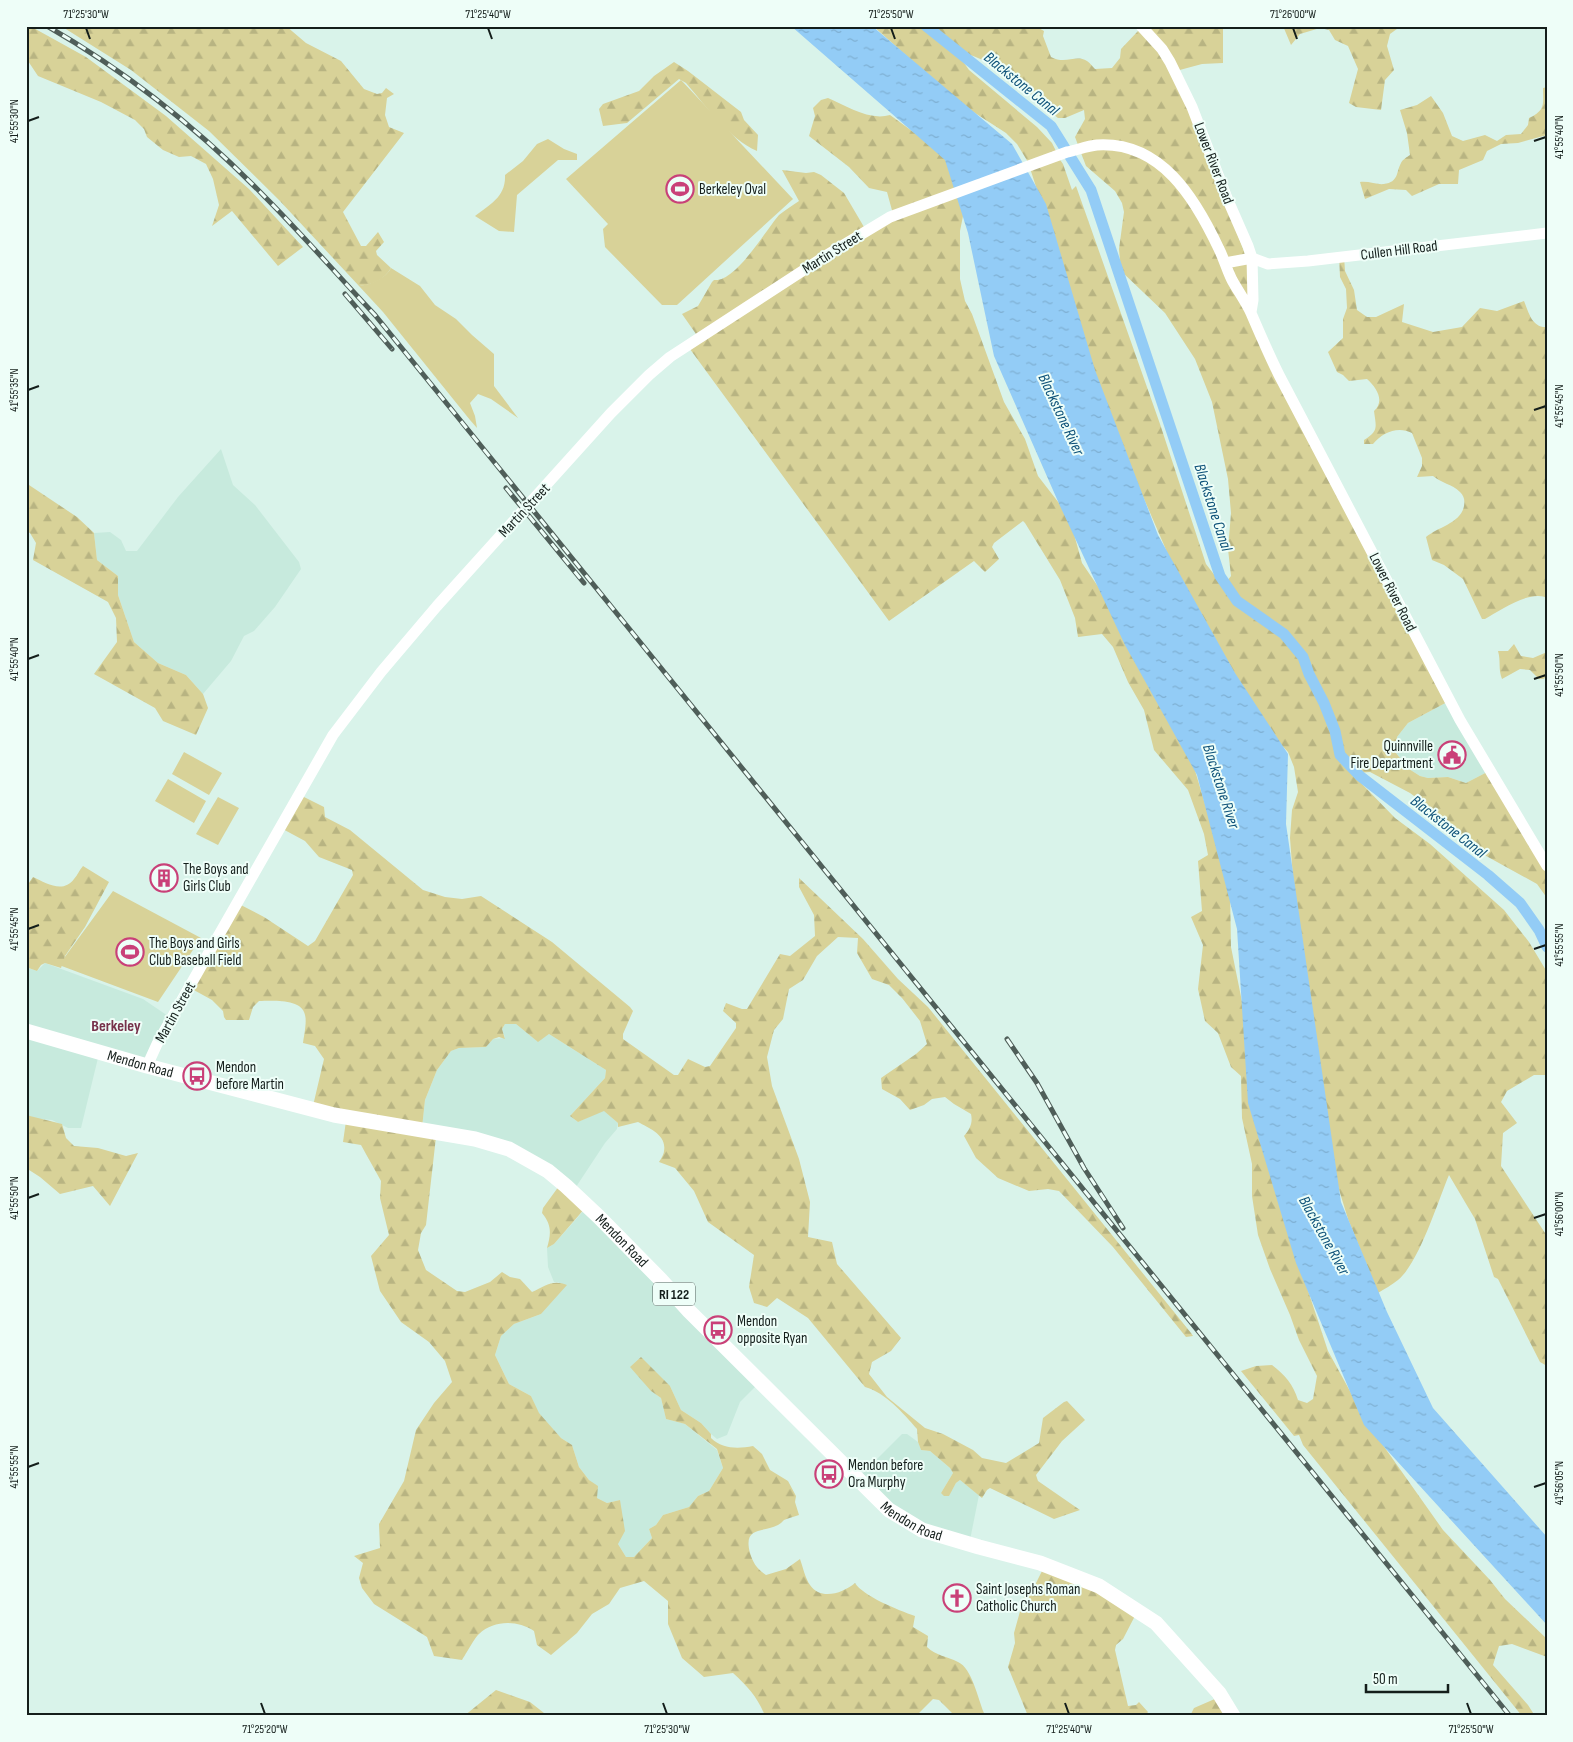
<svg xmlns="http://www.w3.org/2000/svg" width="1573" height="1742" viewBox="0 0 1573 1742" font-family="'Sofia Sans Condensed',sans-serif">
<defs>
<pattern id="forest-firs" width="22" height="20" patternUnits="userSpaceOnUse" patternTransform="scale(1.25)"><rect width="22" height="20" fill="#d8d298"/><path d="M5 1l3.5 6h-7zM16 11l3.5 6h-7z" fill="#b8b482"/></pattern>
<pattern id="water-ripples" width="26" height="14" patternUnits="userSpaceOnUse" patternTransform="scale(1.25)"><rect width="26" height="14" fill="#93ccf6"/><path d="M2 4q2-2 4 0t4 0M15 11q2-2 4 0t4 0" fill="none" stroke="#7eafd2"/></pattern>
</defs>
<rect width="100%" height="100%" fill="#d9f3ea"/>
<path fill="#c7eadd" d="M221 449 233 485 255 505 299 562 301 569 275 607 254 631 244 636 231 661 203 694 186 675 158 663 134 642 118 595V576L97 560 94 533 110 532 121 540 126 551H137L178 497Z
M1451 700 1491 770 1466 783 1448 777 1428 778 1420 776 1409 769 1396 753 1397 737 1408 723Z
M45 963 143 999 168 1016 145 1065 98 1058 81 1128H68L52 1120 39 1119 26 1115V967L37 971Z
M505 1024H516L537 1041 549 1034 606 1070 605 1078 570 1116 578 1122 604 1110 618 1123 617 1129 605 1143 572 1193 510 1151 422 1128 425 1100 437 1070 451 1051 459 1048 486 1047 492 1039 505 1038 502 1029Z
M586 1208 759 1383 740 1402 727 1435 717 1439 711 1434 701 1423 681 1410 670 1386 651 1391 661 1398 666 1419 685 1424 717 1450 723 1468 709 1491 698 1496 689 1507 663 1515 656 1525 649 1529 652 1538 634 1557H626L618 1544 620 1500 607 1503 597 1498 589 1480 579 1467 572 1445 561 1438 538 1413 531 1396 509 1384 495 1355 501 1336 514 1324 541 1314 559 1282H554L548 1267 547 1248 554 1244Z
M902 1434H907L918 1442 921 1450 930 1451 950 1468 953 1473 941 1493 949 1495 956 1483 960 1480 979 1495 969 1545 922 1531 857 1479Z"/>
<path fill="#d8d298" d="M681 80 793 199 677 305H662L605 247 603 229 608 224 566 179Z
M548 139 564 149 577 154V160H558L517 195 514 232 499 231 475 216C490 204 506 197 505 175L523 161 537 144Z
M391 268 420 286 435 305 456 319 472 335 494 354V386L518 418 491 399 478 394 470 403 475 416 477 428 470 420 383 312 359 286C370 285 386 278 391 268Z
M184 752 222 773 209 795 172 774Z
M168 779 206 801 194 823 155 801Z
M218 797 239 808 218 845 196 834Z
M113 891 201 938 158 1002 59 965Z"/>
<path fill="url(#forest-firs)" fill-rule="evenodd" d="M26 26H30L86 57 166 116 249 189 303 247 278 266 232 211 212 226 219 205 213 179 206 164 191 156 179 157 163 150 147 137 144 129 135 120 101 102 38 76 26 58Z
M61 26H286L306 43 341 61 364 89 377 94 382 93 386 88 394 94 387 98 385 115 389 127 404 133 343 212 361 246H366L378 232 384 242 376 251 377 255 391 268C384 280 372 285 359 286L279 200 209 131 131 70Z
M873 26H1035L1044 31 1043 36 1051 57C1066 65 1075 54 1087 61 1090 63 1093 67 1095 69L1112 68 1120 58 1121 49 1138 31 1140 26H1223V63L1202 64 1176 71 1248 262 1255 327 1451 700 1408 723 1397 737 1396 753 1409 769 1420 776 1428 778 1448 777 1466 783 1491 770 1547 865V898L1537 884 1479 852 1437 813 1410 793 1370 772 1356 773 1361 783 1395 818 1430 844 1504 910 1529 942 1547 972V1075H1534L1507 1091 1501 1102 1517 1123 1503 1133 1501 1166 1547 1236V1366L1540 1362 1498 1279 1494 1277 1475 1219 1449 1175C1438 1201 1419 1263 1398 1280 1392 1285 1384 1289 1378 1293L1348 1219 1333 1170 1297 931 1290 838 1292 810 1298 792 1294 767 1288 752 1259 721 1183 593 1164 545 1083 358 1039 196 1028 162 1017 144 1006 133 961 104ZM962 53C992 57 1034 98 1058 118H1065L1084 110 1085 119 1075 137 1086 166 1115 191 1122 203 1124 212 1119 249 1121 271 1165 313 1195 359 1212 402 1228 479 1231 513 1228 549 1231 576 1227 581H1219L1206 564 1160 424 1076 186 1072 190 1063 164 1056 154 1057 153 1052 143 1037 127 969 70 962 60Z
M1283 26H1401L1390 34 1387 46 1394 70 1385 80 1381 110 1356 107 1349 103 1358 69 1348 46 1335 40 1329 30 1320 28 1300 34 1291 45Z
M674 62 688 71 741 112 744 120 758 135 757 151C729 139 706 106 686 83L679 79 627 123 603 126 599 109 603 104 639 91 654 76Z
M1547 87V135L1518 143 1501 144 1487 151 1483 160 1459 170 1458 184H1439L1412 196 1406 190 1389 189 1365 199 1360 182C1369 181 1378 185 1384 184 1399 182 1396 172 1401 163 1402 160 1407 157 1410 155L1407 133 1400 110 1417 105 1431 96 1443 113 1452 136 1463 141 1485 135 1497 141 1506 135 1521 134 1528 125 1529 118C1546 110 1543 104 1543 88Z
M828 98C847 106 869 121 890 115L941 152 960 188 965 206 960 231V279L965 301 972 314 1004 402 1025 439 1038 476 1069 516 1082 563 1112 607 1180 720 1230 888 1231 947 1288 1230 1328 1351 1368 1424 1443 1530 1490 1580 1505 1599 1547 1639V1657L1512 1644 1499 1646 1493 1665 1528 1705 1535 1716H1522L1303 1445 1299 1435 1294 1436 1241 1371 1256 1366 1272 1365C1285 1375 1293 1384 1298 1400L1307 1403 1313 1399 1317 1376 1299 1340 1290 1315 1270 1269 1258 1235 1252 1196V1164L1242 1118 1241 1076 1231 1067 1218 1033 1205 1021 1198 989 1203 945 1191 917 1202 911 1198 861 1208 855 1204 834 1188 790 1154 750 1144 710 1128 682 1113 647 1102 634 1078 637 1075 618 1060 580 1025 523 1023 521 994 543 992 547 999 559 985 572 974 561 889 621 687 345 696 334 682 314 698 306 712 282 714 280C735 283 766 230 779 215 785 210 792 206 799 201L782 170 806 173 814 172 821 175 844 193 864 227 893 214 887 192 869 188 849 167 809 136 815 116 813 108 821 100Z
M1339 255 1344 256 1345 271 1354 290 1357 310 1367 317H1376L1404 304 1402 322 1433 332 1462 327 1480 308 1497 311 1524 301C1529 313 1532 328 1547 327V600L1545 597C1528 591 1499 611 1485 619H1482L1463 579 1444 565 1432 560 1426 537C1438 527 1461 523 1464 506 1465 500 1464 496 1460 492 1452 484 1441 483 1433 476L1417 477 1422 466V458L1412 433C1398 426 1383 432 1373 444H1364V440C1379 431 1376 427 1374 411 1385 401 1377 388 1367 379L1349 381 1343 375 1337 372 1328 352 1343 338V319L1347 308 1346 289 1340 277Z
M26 483 77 517 94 533 97 560 118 576V595L134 642 158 663 186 675 203 694 208 708 196 735 163 721 155 708 94 674 117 642 116 618 108 602 33 560 36 543 30 533 26 531Z
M1514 644 1521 656 1533 658 1547 652V677L1543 679H1539L1530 670 1520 669 1502 679C1498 669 1501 661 1498 651H1508Z
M298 794 324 807 325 817 350 830 423 890 445 897 462 899 481 896 552 942 630 1007 633 1011 623 1034V1039L674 1075H678L688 1059 705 1067 710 1066 736 1028V1023L723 1011 726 1003 742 1009H747L780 954 790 956 815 936 814 915 799 887V878L863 939 898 979 928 1007 1191 1333 1193 1336 1186 1337 1113 1247 1059 1191 1048 1189 1029 1191 998 1178 976 1158 964 1136C970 1129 973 1123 971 1114L954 1104 945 1097 932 1099 924 1105 910 1110 900 1099 882 1089 881 1078 916 1054 927 1044 920 1021 902 998 889 985 872 979 857 953 858 938 838 937 817 956 803 980 789 989 783 1019 774 1030 767 1057 772 1086 799 1159 810 1202 808 1237 832 1242 837 1264 901 1338 891 1351 872 1362 869 1374 887 1397 925 1428 943 1434 973 1450 982 1458 1006 1463 1039 1443 1043 1418 1064 1402 1067 1401 1085 1420 1062 1441 1036 1475 1038 1481 1080 1510 1054 1519 990 1488 987 1490 982 1498 960 1480 956 1483 949 1496H944L941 1493 953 1473 950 1468 930 1451 921 1450 918 1442 917 1429C903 1413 886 1393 865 1387L808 1318 777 1298 767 1307 754 1303 749 1287 754 1255 708 1222 694 1191 675 1168 659 1162C661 1159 664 1154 664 1151 667 1135 649 1128 638 1122L618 1127V1123L604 1111 578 1122 570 1116 605 1078 606 1070 549 1034 538 1042 516 1024H505L502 1029 505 1039 499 1037 493 1039 486 1047 459 1048 451 1051 437 1070 425 1100 422 1128 436 1137 426 1225 421 1233 418 1250 426 1270 457 1291 465 1292 490 1282 502 1272 510 1277 520 1279 532 1292C545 1286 553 1279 567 1285L541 1314 514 1324 501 1336 495 1355 509 1384 531 1396 539 1413 561 1438 572 1445 579 1467 589 1480 598 1486 597 1498 607 1503 620 1500 625 1531 618 1544 626 1557H634L652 1538 649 1529 656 1525 663 1515 689 1507 698 1496 709 1491 723 1468 717 1449 685 1424 666 1419 661 1398 651 1391 630 1367 641 1357 670 1386 681 1410 701 1423 711 1434V1438C722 1449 738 1449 753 1446L762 1454 770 1470 788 1481 796 1496 795 1502 799 1515C794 1517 788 1518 784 1520 782 1522 780 1524 778 1525 762 1533 743 1526 750 1553 753 1563 757 1569 766 1575L786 1569 800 1559C803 1567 805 1578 810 1585 821 1601 843 1593 855 1583 863 1596 898 1610 915 1616L913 1627 928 1636 927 1647C936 1656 947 1656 958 1662 972 1668 978 1699 984 1713L983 1716H955L939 1700 933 1699 916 1716H765C757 1696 748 1687 733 1673L704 1677 682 1658 668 1624V1601L644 1581 620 1588 609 1604 592 1614 577 1633 551 1655 537 1645 534 1631C517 1620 494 1620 479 1634 475 1637 466 1654 462 1660L434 1656 427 1637 374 1604 362 1588 359 1578 363 1563 354 1556 380 1548 379 1524 404 1481 416 1430 434 1403 452 1382 445 1361 429 1342 401 1322 380 1291 371 1256 389 1235 380 1198 381 1181 361 1145 343 1142 346 1121 312 1110 324 1059 315 1046 303 1043C304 1035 307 1022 305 1015 302 998 271 1001 259 1001L253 1007 249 1020H226L224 1017 223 1011 212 1000 192 989 235 902 264 917 308 946 315 941 353 875 352 870 319 857 305 841 279 827Z
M83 866 109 882 85 927 65 956 61 968 45 963 41 965 37 971 26 967V887L33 877C46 883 63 894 74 879 78 875 79 870 83 866Z
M26 1115 62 1124 66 1138 74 1146 98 1148 126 1156 138 1153 110 1206 93 1186 60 1194 40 1177 26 1168Z
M559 1186 586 1207 554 1244 547 1248C551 1234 552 1225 542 1213L543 1208Z
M1045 1565 1137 1612 1123 1639 1116 1645 1115 1650 1128 1706 1136 1705 1139 1702 1148 1712 1145 1716H1028L1008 1667 1015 1643 1014 1633 1024 1597 1033 1594V1589Z
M496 1690 530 1702 544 1713 545 1716H464Z
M1217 1698 1232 1716H1190L1194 1708Z"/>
<path fill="url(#water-ripples)" d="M791 26H872L1012 144 1046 204 1095 370 1158 535 1235 673 1288 754 1286 824 1341 1202 1387 1312 1433 1408 1547 1537V1625L1364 1425 1296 1263 1248 1103 1237 929 1197 775 1125 645 1060 506 994 356 968 233 945 160Z"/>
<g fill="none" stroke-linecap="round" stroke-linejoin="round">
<path stroke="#93ccf6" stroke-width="11" d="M926 26 1051 126 1091 190 1220 576 1237 601 1284 634 1303 657 1309 674 1324 703 1335 731 1340 755 1360 776 1488 875 1520 903 1539 930 1547 947"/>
<path stroke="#fff" stroke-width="11" d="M1141 26 1162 49 1170 62 1192 107 1227 198 1248 246 1252 258 1253 300 1251 312
M1225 263 1252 258 1268 264 1308 261 1547 233
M147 1066 157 1044 212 947 333 735 381 672 437 606 611 413 649 375 670 357 827 255 890 217 1067 152C1077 150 1087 146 1097 145 1161 141 1195 198 1219 249 1224 259 1227 270 1232 280 1238 291 1246 302 1251 313 1260 334 1269 355 1279 375L1460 720 1547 866"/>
<path stroke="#fff" stroke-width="15" id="s1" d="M26 1031 147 1066 334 1115 475 1139 509 1149 548 1171 566 1186 599 1217 661 1280 689 1311 889 1510 922 1530 979 1547 1040 1563 1099 1586 1156 1623 1219 1693 1233 1716"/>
<g stroke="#4f5e59" stroke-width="5">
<path id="rail" d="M47 26C127 72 199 129 264 196 302 234 338 276 375 315L1510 1716
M345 294 392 349
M506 488 584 583
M1007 1039 1037 1083 1084 1168 1123 1228"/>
</g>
<use href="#rail" stroke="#eefef8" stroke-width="3" stroke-dasharray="9" stroke-linecap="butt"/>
</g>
<path fill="none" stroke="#141e1b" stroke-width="2" d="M86 28 90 39M488 28 492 39M891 28 895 39M1293 28 1297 39M28 121 39 117M1534 141 1546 137M28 390 39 386M1534 410 1546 406M28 659 39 655M1534 679 1546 675M28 929 39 925M1534 949 1546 945M28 1198 39 1194M1534 1218 1546 1214M28 1467 39 1463M1534 1487 1546 1483M261 1703 265 1714M663 1703 667 1714M1065 1703 1069 1714M1467 1703 1471 1714"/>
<defs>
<g id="stadium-ring" transform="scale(1.4375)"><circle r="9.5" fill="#eefef8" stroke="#c94078" stroke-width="1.5"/><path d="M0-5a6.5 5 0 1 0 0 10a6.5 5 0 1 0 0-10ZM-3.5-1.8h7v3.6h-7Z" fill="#c94078"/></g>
<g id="civic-ring" transform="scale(1.4375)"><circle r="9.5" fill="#eefef8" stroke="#c94078" stroke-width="1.5"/><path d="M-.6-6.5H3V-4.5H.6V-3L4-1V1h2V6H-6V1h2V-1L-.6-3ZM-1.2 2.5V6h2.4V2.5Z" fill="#c94078"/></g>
<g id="building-ring" transform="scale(1.4375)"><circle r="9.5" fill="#eefef8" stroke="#c94078" stroke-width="1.5"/><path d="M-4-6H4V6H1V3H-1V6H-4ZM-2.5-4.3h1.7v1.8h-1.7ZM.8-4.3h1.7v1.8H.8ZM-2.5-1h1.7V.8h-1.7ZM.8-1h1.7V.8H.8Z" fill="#c94078"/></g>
<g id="bus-ring" transform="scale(1.4375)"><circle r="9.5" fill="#eefef8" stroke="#c94078" stroke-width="1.5"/><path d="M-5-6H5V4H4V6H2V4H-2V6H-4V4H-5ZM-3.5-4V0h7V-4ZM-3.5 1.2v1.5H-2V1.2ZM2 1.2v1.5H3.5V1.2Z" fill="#c94078"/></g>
<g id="church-ring" transform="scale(1.4375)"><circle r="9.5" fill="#eefef8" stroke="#c94078" stroke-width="1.5"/><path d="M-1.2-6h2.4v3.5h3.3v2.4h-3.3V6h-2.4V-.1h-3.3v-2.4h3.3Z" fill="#c94078"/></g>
</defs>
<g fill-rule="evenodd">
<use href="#stadium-ring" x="680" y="189"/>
<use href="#civic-ring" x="1452" y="755"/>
<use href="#building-ring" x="164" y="878"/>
<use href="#stadium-ring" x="130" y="952"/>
<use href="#bus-ring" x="197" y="1076"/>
<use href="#bus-ring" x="718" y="1330"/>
<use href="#bus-ring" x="829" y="1474"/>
<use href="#church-ring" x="957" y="1598"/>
</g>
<g text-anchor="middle" stroke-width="4" stroke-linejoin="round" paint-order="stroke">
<rect fill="#eefef8" stroke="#55615d" stroke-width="1" x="653" y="1282.5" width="42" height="23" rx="4"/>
<g font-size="14" font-weight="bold" fill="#141e1b">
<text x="674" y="1299">RI 122</text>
</g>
<g font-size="15" fill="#141e1b" stroke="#eefef8">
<text transform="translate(1214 163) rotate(69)" y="5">Lower River Road</text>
<text transform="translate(1399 250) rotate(-7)" y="5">Cullen Hill Road</text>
<text transform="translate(832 252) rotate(-32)" y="5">Martin Street</text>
<text transform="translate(524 510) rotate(-47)" y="5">Martin Street</text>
<text transform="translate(1393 592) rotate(63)" y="5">Lower River Road</text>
<text transform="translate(175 1012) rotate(-61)" y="5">Martin Street</text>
<text dy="5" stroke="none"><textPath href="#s1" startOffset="119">Mendon Road</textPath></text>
<text dy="5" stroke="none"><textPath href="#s1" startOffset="644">Mendon Road</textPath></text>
<text dy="5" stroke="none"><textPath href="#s1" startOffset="1049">Mendon Road</textPath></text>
</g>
<g font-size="15" fill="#141e1b" stroke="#eefef8" text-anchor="start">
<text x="699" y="194">Berkeley Oval</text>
<text x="1433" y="751" text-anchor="end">Quinnville<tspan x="1433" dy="17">Fire Department</tspan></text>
<text x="183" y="874">The Boys and<tspan x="183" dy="17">Girls Club</tspan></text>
<text x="149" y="948">The Boys and Girls<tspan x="149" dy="17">Club Baseball Field</tspan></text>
<text x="216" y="1072">Mendon<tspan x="216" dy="17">before Martin</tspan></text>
<text x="737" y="1326">Mendon<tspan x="737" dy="17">opposite Ryan</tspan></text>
<text x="848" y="1470">Mendon before<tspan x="848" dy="17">Ora Murphy</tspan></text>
<text x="976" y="1594">Saint Josephs Roman<tspan x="976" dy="17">Catholic Church</tspan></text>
</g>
<g font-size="16" font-style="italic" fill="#0e5279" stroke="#eefef8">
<text transform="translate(1022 83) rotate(39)" y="6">Blackstone Canal</text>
<text transform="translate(1062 414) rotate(65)" y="6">Blackstone River</text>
<text transform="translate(1214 507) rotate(72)" y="6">Blackstone Canal</text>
<text transform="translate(1222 786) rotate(72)" y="6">Blackstone River</text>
<text transform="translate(1449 826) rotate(38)" y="6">Blackstone Canal</text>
<text transform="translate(1325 1235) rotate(61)" y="6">Blackstone River</text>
</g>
<g font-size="16" font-weight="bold" fill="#77324b" stroke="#eefef8">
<text x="116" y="1031">Berkeley</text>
</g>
</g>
<rect width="1573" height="1742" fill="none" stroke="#eefef8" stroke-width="55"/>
<path d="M1366 1684v8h82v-8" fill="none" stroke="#141e1b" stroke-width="2.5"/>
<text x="1373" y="1684" font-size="15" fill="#141e1b" stroke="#eefef8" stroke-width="4" paint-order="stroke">50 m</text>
<rect x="28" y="28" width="1518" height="1686" fill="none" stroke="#141e1b" stroke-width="2"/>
<g font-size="12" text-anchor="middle" fill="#141e1b">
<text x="86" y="18">71°25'30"W</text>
<text x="488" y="18">71°25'40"W</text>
<text x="891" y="18">71°25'50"W</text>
<text x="1293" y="18">71°26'00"W</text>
<text transform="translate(14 121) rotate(-90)" y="4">41°55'30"N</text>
<text transform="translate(1559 137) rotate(-90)" y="4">41°55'40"N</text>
<text transform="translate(14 390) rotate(-90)" y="4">41°55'35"N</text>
<text transform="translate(1559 406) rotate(-90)" y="4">41°55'45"N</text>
<text transform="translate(14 659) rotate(-90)" y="4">41°55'40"N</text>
<text transform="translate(1559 675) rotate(-90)" y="4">41°55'50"N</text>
<text transform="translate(14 929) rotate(-90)" y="4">41°55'45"N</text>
<text transform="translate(1559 945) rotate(-90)" y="4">41°55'55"N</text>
<text transform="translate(14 1198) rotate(-90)" y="4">41°55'50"N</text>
<text transform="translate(1559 1214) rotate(-90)" y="4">41°56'00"N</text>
<text transform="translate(14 1467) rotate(-90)" y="4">41°55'55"N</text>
<text transform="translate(1559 1483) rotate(-90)" y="4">41°56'05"N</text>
<text x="265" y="1733">71°25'20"W</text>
<text x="667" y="1733">71°25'30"W</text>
<text x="1069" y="1733">71°25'40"W</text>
<text x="1471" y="1733">71°25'50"W</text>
</g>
</svg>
